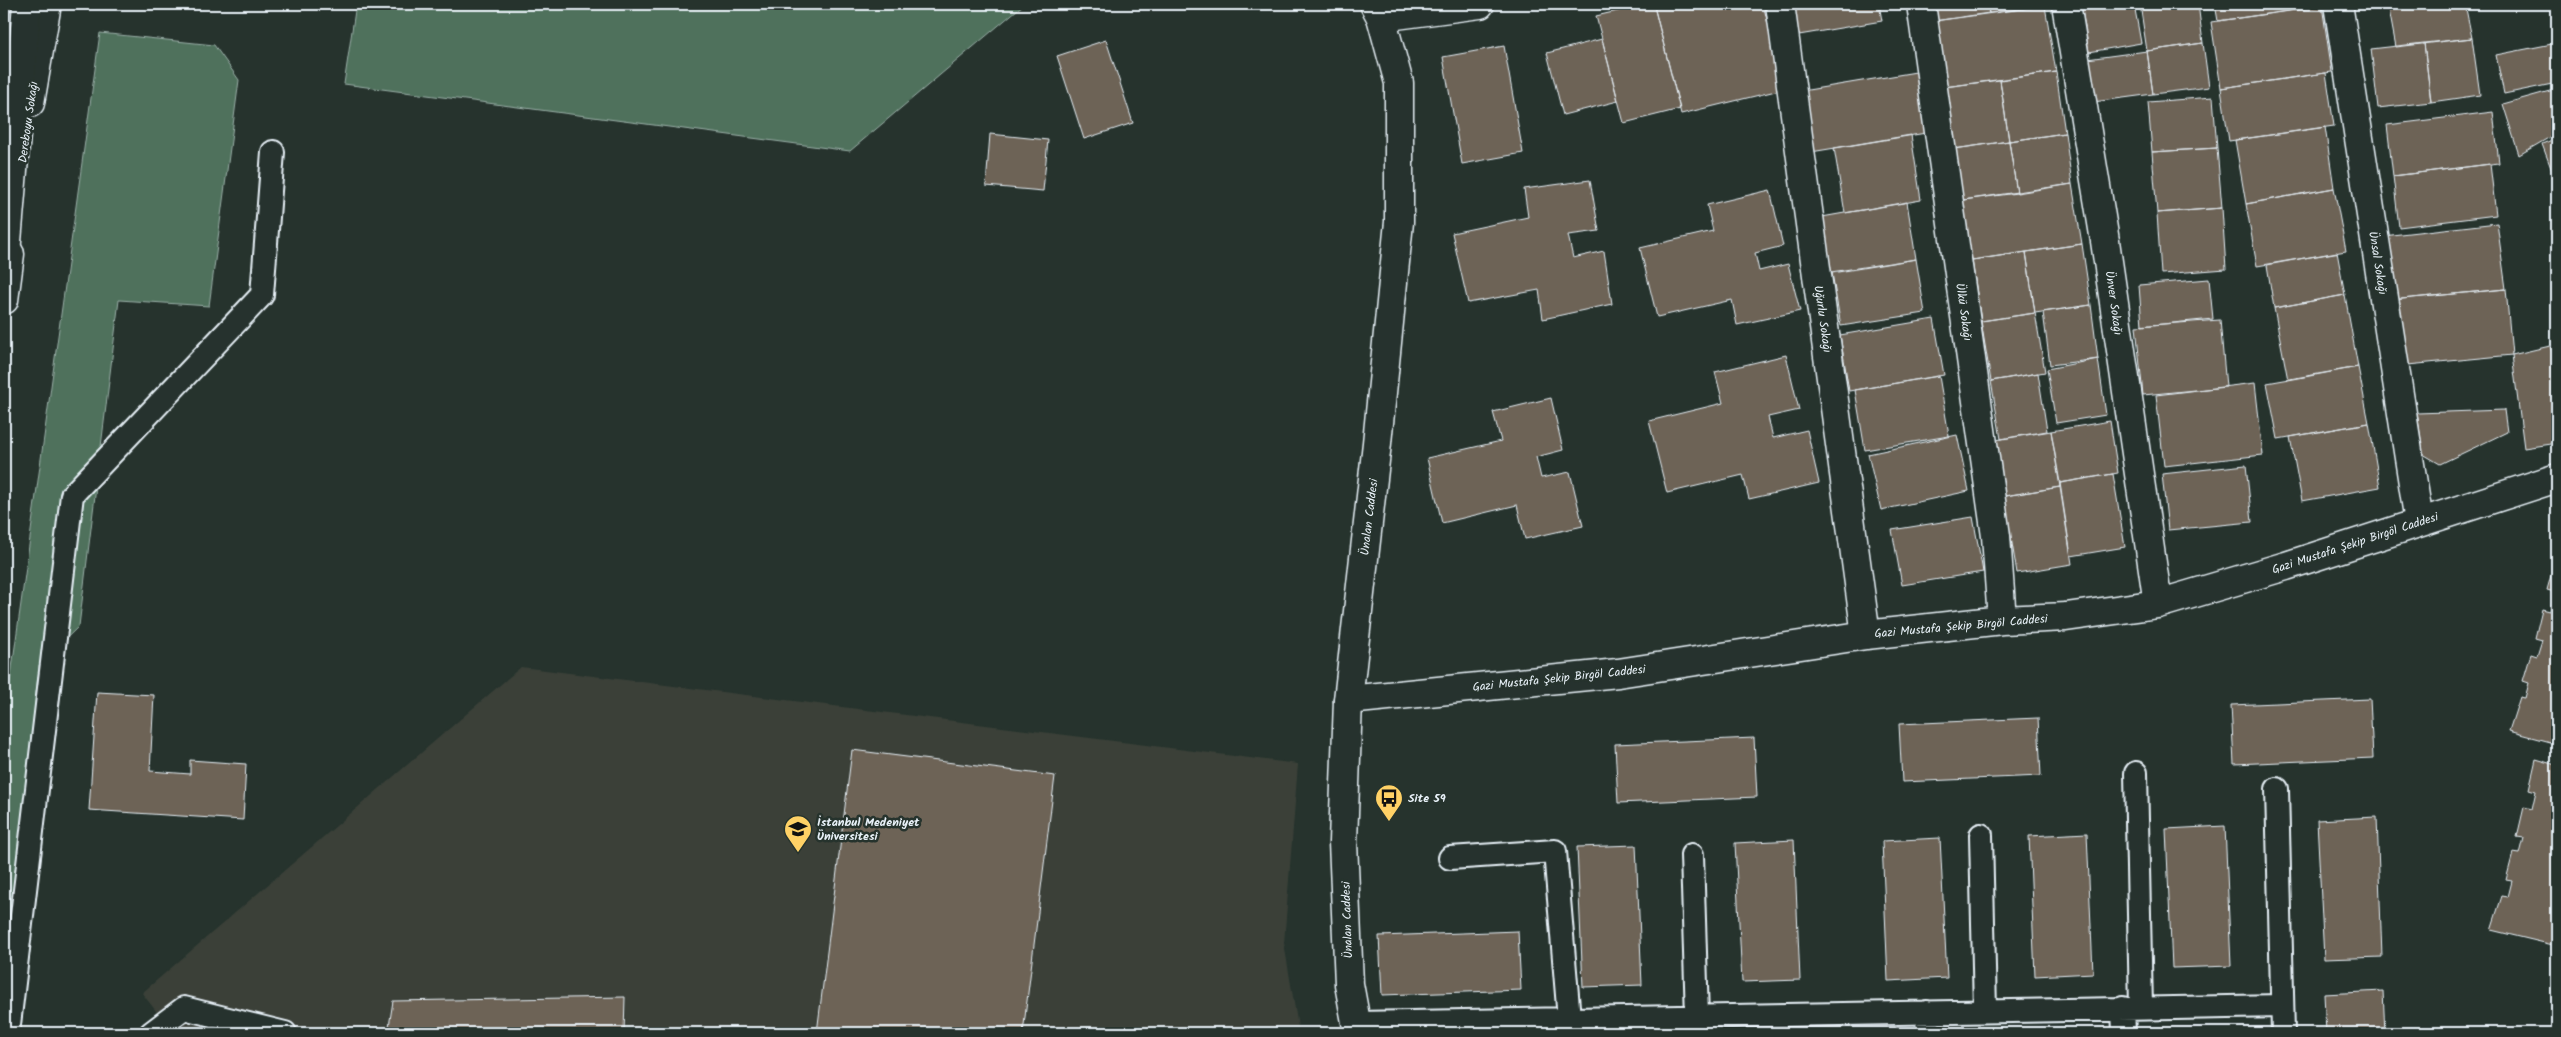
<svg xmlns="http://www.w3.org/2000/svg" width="2561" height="1037" viewBox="0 0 2561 1037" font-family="Kalam,sans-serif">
<rect width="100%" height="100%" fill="#26332d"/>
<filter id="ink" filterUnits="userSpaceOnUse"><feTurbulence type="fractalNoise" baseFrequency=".02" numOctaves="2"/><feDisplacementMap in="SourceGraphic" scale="10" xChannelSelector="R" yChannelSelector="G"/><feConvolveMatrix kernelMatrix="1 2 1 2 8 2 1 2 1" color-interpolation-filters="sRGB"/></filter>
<g filter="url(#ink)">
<path fill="#3b4139" d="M521 667 1298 764 1284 943 1299 1033H173L142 993Z"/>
<path fill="#4f715c" stroke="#9cb1aa" d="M356 4H1024L850 151 344 84Z
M100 33 214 45 239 80 209 306 119 300 79 626 39 665 4 1019V726Z"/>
<path fill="#6d6356" stroke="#e8f1f8" d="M311 4H346V8Z
M1648 4 1654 6 1680 109 1624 123 1596 16Z
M1663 4H1763L1784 89 1681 114 1654 6Z
M1788 4H1879L1882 21 1793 36Z
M1932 4H1987L1989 13 1934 21Z
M1987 4H2044L2045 6 1989 13Z
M2081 4H2134L2141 43 2089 52Z
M2140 4H2198L2203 43 2147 51Z
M2215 4H2310V8L2218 21Z
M2388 4H2465L2472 38 2396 47Z
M2045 6 2056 72 1944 87 1934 21Z
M2322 6 2332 72 2221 88 2211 22Z
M2472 38 2480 95 2431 102 2424 43Z
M1602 39 1618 101 1563 115 1547 53Z
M1106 40 1133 123 1084 139 1057 56Z
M2203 43 2209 87 2153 94 2147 51Z
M2424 43 2431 102 2378 108 2371 49Z
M2557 43V83L2504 94 2496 55Z
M1504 46 1523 153 1462 164 1443 57Z
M2147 51 2153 94 2093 102 2087 59Z
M1916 72 1926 133 1811 152 1802 91Z
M2056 72 2065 133 2009 141 2000 80Z
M2326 73 2334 126 2229 141 2221 88Z
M2000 80 2009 141 1954 149 1944 87Z
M2557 89V133L2519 155 2503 104Z
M2213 97 2217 148 2152 152 2148 102Z
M2493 112 2499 163 2393 176 2387 125Z
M2325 127 2334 188 2246 204 2235 140Z
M2065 133 2072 184 2017 193 2009 141Z
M990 134 1048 140 1043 191 986 186Z
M1911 135 1921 200 1845 213 1834 148Z
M2557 138V184L2542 144Z
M2009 141 2017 193 1963 200 1954 149Z
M2217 148 2222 208 2157 213 2152 152Z
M2490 164 2496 215 2399 227 2393 176Z
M1590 180 1599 231 1568 235 1573 258 1604 251 1612 304 1543 319 1539 290 1468 303 1452 233 1528 217 1524 189Z
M2072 184 2082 244 1972 260 1963 200Z
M2334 188 2346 251 2257 266 2246 204Z
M1770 190 1783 246 1755 253 1759 271 1788 264 1800 311 1737 325 1732 300 1657 317 1640 248 1713 231 1707 205Z
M1907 202 1916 259 1831 272 1822 217Z
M2222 208 2226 269 2161 274 2157 213Z
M2497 223 2506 289 2391 300 2383 236Z
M2082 244 2091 305 2035 313 2026 252Z
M2026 252 2035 313 1981 321 1972 260Z
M2337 252 2345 295 2274 308 2267 265Z
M1916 259 1925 313 1841 326 1832 273Z
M2209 279 2213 319 2142 326 2139 285Z
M2506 289 2512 355 2397 366 2391 300Z
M2345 295 2358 367 2288 380 2274 308Z
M2091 305 2098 359 2050 365 2043 312Z
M2035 313 2045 372 1991 381 1981 321Z
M1934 319 1944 375 1849 391 1840 335Z
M2220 320 2226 387 2143 395 2136 326Z
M2550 346 2557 366V443L2524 448 2512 355Z
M1786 355 1799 410 1768 417 1773 438 1807 430 1819 483 1749 499 1743 475 1667 493 1649 421 1723 403 1715 372Z
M2098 359 2106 415 2056 423 2047 369Z
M2358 367 2369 423 2278 439 2267 383Z
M2038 373 2047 431 2001 439 1991 381Z
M1939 376 1949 436 1865 450 1855 390Z
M2255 383 2263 455 2164 466 2156 395Z
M1551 398 1563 450 1536 457 1541 478 1570 472 1583 526 1525 539 1517 505 1442 523 1427 458 1501 441 1493 412Z
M2504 410 2507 432 2440 464 2423 454 2417 413Z
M2110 421 2118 473 2060 483 2051 431Z
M2369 423 2380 487 2302 501 2290 437Z
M2051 431 2060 487 2005 496 1996 440Z
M1957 435 1969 491 1881 510 1868 454Z
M2246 465 2252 522 2168 530 2162 474Z
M2113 474 2125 547 2071 556 2060 483Z
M2060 487 2072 564 2017 573 2004 496Z
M1973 517 1983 572 1902 585 1892 530Z
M2555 561 2557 562V744L2509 731 2520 697 2525 698 2529 683 2523 681 2531 654 2537 656 2542 640 2535 638 2542 609 2550 611 2555 592 2547 590Z
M97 692 154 695 150 771 190 774V760L246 764 243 820 89 810Z
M2370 699 2373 758 2234 764 2231 705Z
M2038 718 2041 776 1902 782 1899 724Z
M1754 738 1757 797 1618 803 1615 744Z
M852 750 1055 776 1023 1033H817Z
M2536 759 2557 765V946L2491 930 2502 896 2508 897 2512 881 2506 880 2513 853 2520 854 2524 838 2517 837 2524 807 2532 809 2536 791 2529 789Z
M2377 817 2382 957 2324 959 2317 820Z
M2225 826 2231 966 2172 968 2166 829Z
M2087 833 2093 973 2035 976 2029 836Z
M1940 838 1947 978 1888 981 1882 841Z
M1794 840 1800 980 1742 982 1735 843Z
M1636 845 1642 985 1583 987 1577 847Z
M1518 931 1521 990 1382 995 1379 936Z
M2383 991 2385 1033H2326L2324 994Z
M625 997 624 1033H388L393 1001Z"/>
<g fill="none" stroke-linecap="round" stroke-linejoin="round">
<g stroke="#e8f1f8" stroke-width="26">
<path id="service" d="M2136 773 2141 1008
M2277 789 2283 1033
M1981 835 1985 1011
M1692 855 1697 1017
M1450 858 1555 851 1569 1019
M2123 1008 2124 1033
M1927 1012 1928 1033
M1356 1023 2282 1006
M8 1033 72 495 262 295 273 152
M151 1033 184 1008 285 1033"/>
</g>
<g stroke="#e8f1f8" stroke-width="31">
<path id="minor" d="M1780 4 1866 635
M1921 4 1996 536 2002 620
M2066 4 2105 241 2158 604
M2338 4 2419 522
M1381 17 1480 4
M30 103 47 4
M4 300 10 254
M1348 700 1618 673 1866 635 2002 620 2066 617 2158 604 2286 566 2557 478"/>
</g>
<g stroke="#e8f1f8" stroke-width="31">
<path id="tertiary" d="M1358 1033 1349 984 1343 842 1348 700 1377 443 1399 222V83L1381 17 1374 4"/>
</g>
<g stroke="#e8f1f8" stroke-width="31">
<path id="trunk" d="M4 277 27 4"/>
</g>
<use href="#service" stroke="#26332d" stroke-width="22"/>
<use href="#minor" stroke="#26332d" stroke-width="28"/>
<use href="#tertiary" stroke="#26332d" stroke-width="28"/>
<use href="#trunk" stroke="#26332d" stroke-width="28"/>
</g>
</g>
<defs>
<g id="bus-pin" transform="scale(1.4375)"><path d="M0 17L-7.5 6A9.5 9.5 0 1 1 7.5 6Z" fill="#ffd166" stroke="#26332d"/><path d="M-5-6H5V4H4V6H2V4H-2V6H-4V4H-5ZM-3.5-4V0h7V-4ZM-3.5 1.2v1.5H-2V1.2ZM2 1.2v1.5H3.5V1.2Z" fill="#111"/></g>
<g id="university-pin" transform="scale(1.4375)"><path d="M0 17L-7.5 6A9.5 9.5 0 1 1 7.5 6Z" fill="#ffd166" stroke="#26332d"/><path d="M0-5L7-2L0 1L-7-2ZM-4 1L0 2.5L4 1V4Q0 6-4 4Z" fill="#111"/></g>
</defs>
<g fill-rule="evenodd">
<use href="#bus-pin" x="1389" y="798"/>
<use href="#university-pin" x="798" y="829"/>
</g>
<g text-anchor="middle" stroke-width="5" stroke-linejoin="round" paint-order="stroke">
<g font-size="12" fill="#e8f1f8" stroke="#26332d">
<text transform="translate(28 122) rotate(-82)" y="4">Dereboyu Sokağı</text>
<text transform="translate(2378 263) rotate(81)" y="4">Ünsal Sokağı</text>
<text transform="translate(2114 303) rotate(82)" y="4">Ünver Sokağı</text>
<text transform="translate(1964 312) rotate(82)" y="4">Ülkü Sokağı</text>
<text transform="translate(1823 319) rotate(82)" y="4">Uğurlu Sokağı</text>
<text transform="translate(1369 517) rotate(-83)" y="4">Ünalan Caddesi</text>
<text transform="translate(2355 543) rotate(-18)" y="4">Gazi Mustafa Şekip Birgöl Caddesi</text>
<text transform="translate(1961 626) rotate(-5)" y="4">Gazi Mustafa Şekip Birgöl Caddesi</text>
<text transform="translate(1559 678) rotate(-6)" y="4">Gazi Mustafa Şekip Birgöl Caddesi</text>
<text transform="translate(1347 920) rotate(-92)" y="4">Ünalan Caddesi</text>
</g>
<g font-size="12" font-weight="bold" fill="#e8f1f8" stroke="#26332d" text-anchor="start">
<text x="1408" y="802">Site 59</text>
<text x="817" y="826">İstanbul Medeniyet<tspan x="817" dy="14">Üniversitesi</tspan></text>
</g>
</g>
<rect width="2561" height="1037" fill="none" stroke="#26332d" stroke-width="20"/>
<rect x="10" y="10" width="2541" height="1017" fill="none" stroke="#e8f1f8" stroke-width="2" filter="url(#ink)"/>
</svg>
